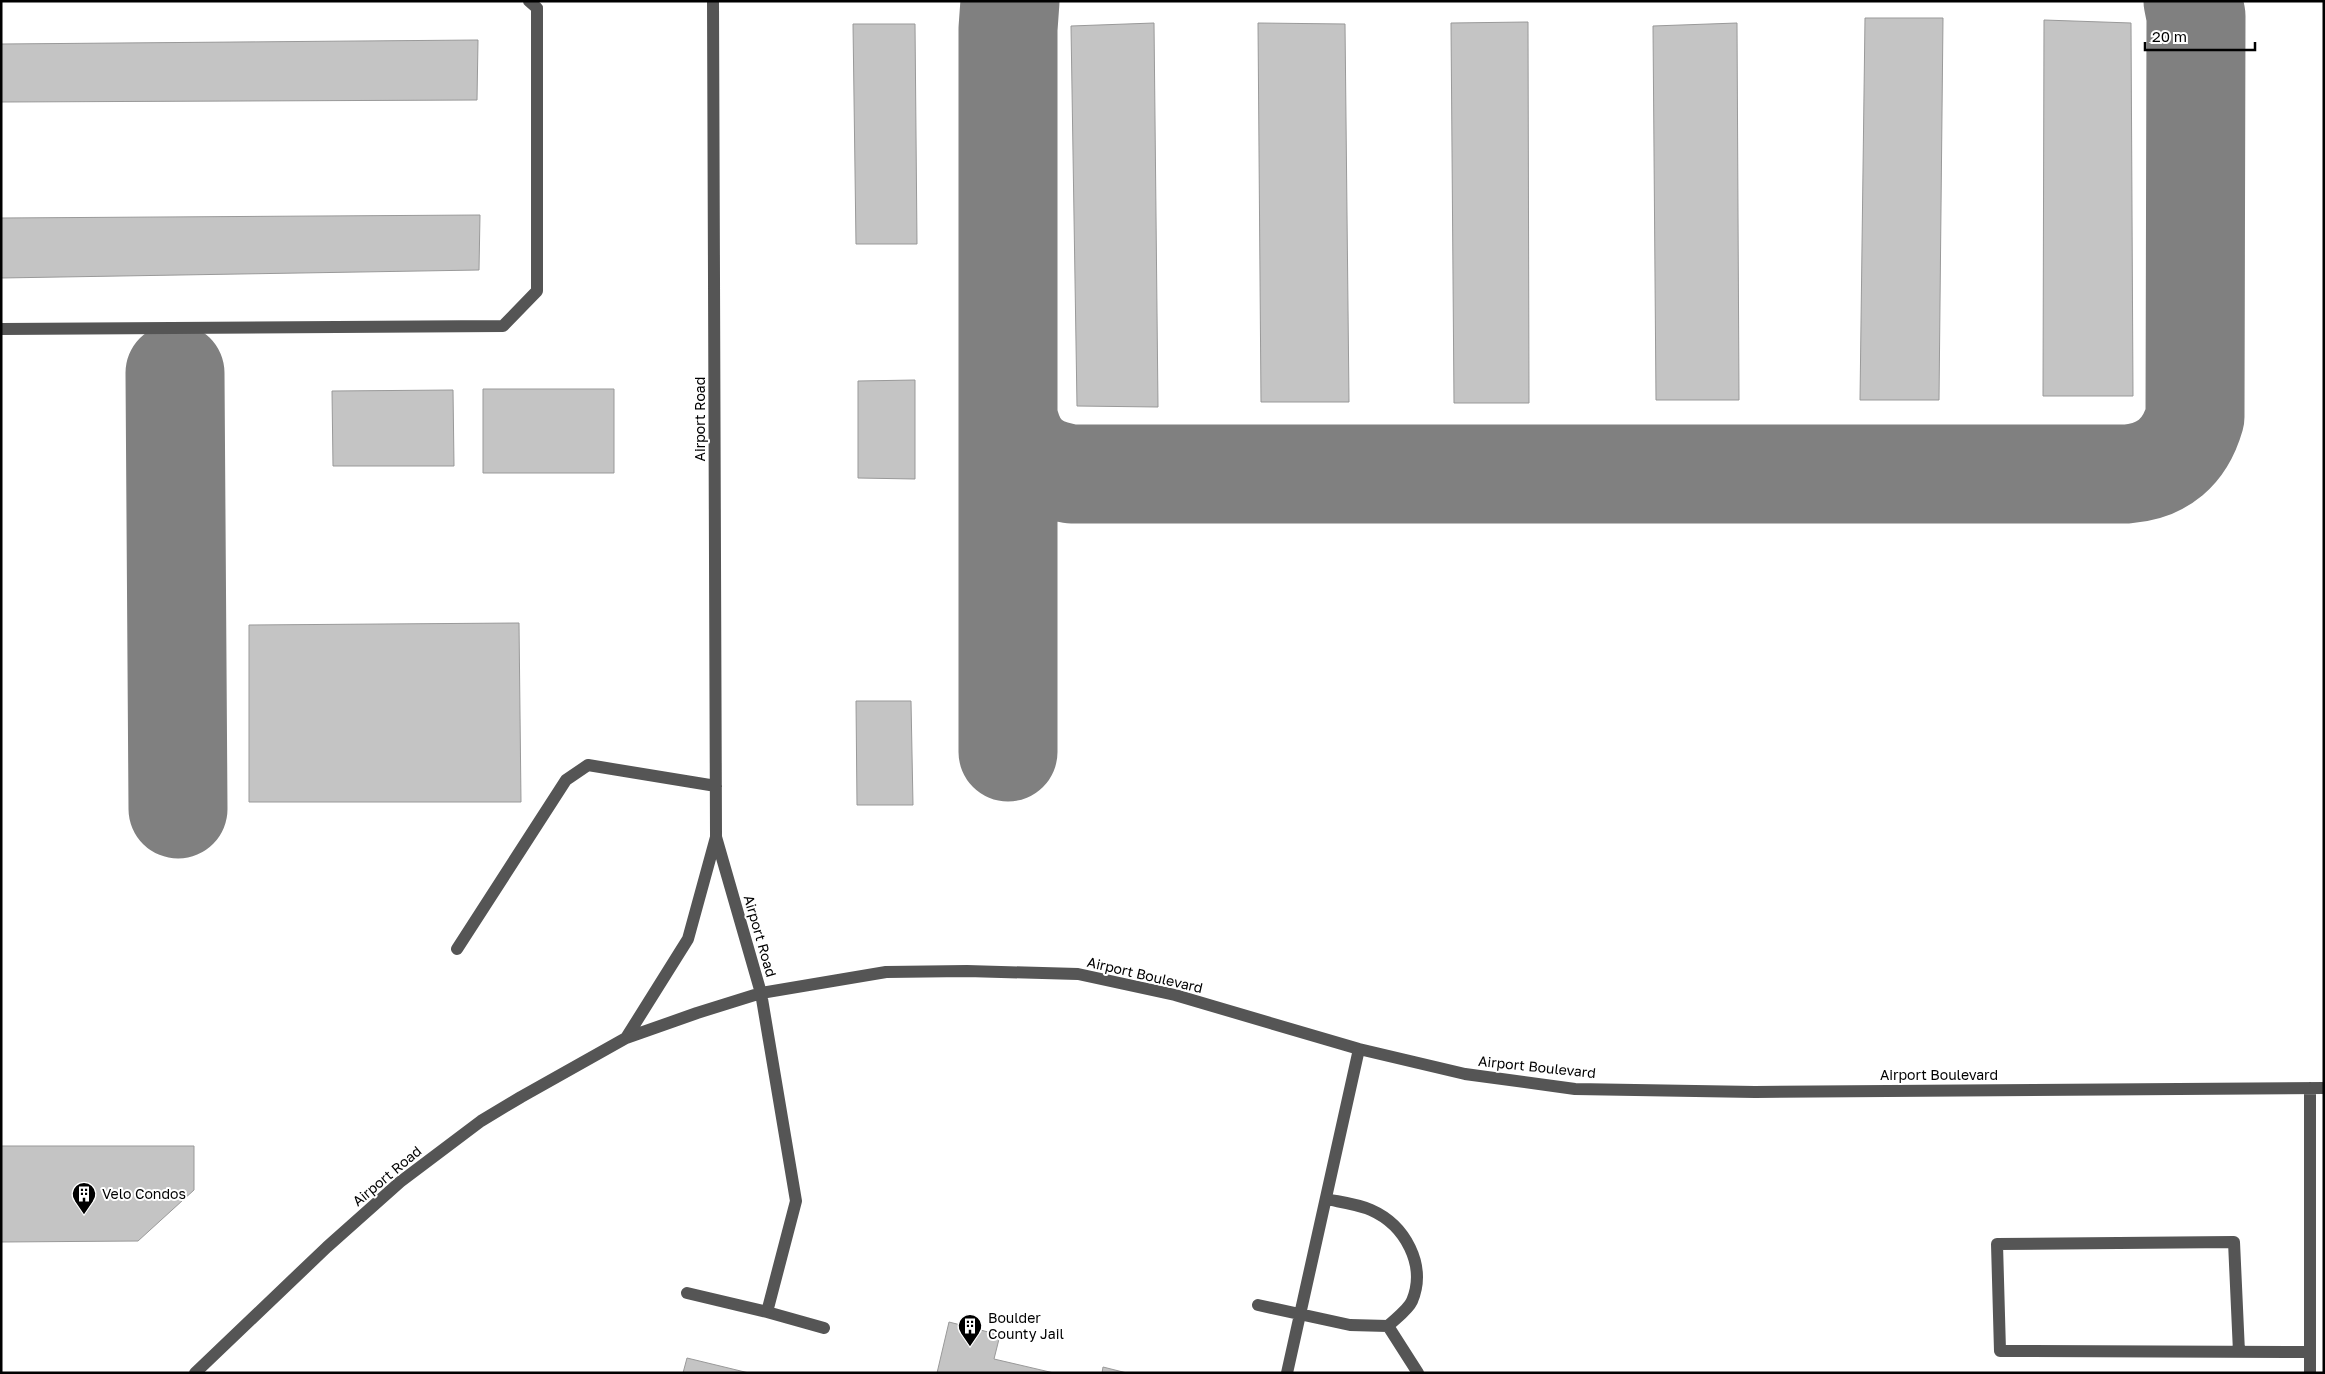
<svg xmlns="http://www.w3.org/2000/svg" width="2325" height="1374" viewBox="0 0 2325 1374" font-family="'Golos Text',sans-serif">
<rect width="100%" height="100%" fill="#fff"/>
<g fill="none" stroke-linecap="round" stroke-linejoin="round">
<path stroke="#808080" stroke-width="99" d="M175 373 178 809
M1008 416C1016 453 1034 468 1071 474H2127C2163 471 2185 452 2195 417L2196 16 2193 1
M1008 752V29L1010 1"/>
</g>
<path fill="#c4c4c4" stroke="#999" d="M1865 18H1943L1939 400H1860Z
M2044 20 2131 23 2133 396H2043Z
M1528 22 1529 403H1454L1451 23Z
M1154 23 1158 407 1077 406 1071 26Z
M1258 23 1345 24 1349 402H1261Z
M1737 23 1739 400H1656L1653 26Z
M853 24H915L917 244H856Z
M478 40 477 100 1 102V44Z
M480 215 479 270 1 278V218Z
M915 380V479L858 478V381Z
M483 389H614V473H483Z
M453 390 454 466H333L332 391Z
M519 623 521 802H249V625Z
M856 701H911L913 805H857Z
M1 1146H194V1190L138 1241 1 1242Z
M949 1322 1000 1335 994 1359 1054 1373H937Z
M687 1358 749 1373H683Z
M1103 1367 1127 1373H1102Z"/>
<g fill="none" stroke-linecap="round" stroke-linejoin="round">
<path stroke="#555" stroke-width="12" d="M1 329 503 326 537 291V8L529 1
M457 949 566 780 588 765 716 786
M626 1038 688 939 716 837
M2310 1088V1373
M687 1293 767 1312 796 1201 761 993 716 837 713 1
M1258 1305 1350 1325 1388 1326C1395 1319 1408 1310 1412 1301 1427 1265 1405 1225 1371 1210 1358 1204 1340 1202 1326 1199
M767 1312 824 1328
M1388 1326 1418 1373
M2239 1352 2234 1242 1997 1244 2000 1351 2310 1352
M195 1373 327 1247 400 1182 481 1121 521 1097 626 1038 697 1013 761 993 886 972 967 971 1078 974 1175 995 1359 1049 1465 1074 1575 1089 1755 1092 2324 1088
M1287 1373 1359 1049"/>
</g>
<defs>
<g id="building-pin" transform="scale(1.25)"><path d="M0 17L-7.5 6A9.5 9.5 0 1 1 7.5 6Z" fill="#000" stroke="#fff"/><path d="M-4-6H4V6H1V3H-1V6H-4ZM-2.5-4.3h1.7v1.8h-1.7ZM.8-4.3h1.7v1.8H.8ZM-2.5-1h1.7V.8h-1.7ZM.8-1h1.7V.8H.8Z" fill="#fff"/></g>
</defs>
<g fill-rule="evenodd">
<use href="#building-pin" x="84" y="1194"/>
<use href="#building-pin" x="970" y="1326"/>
</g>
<g text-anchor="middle" stroke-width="4" stroke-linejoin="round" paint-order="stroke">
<g font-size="14" fill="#000" stroke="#fff">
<text transform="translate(700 419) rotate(-90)" y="5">Airport Road</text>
<text transform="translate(760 936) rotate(74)" y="5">Airport Road</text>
<text transform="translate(1145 975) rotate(13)" y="5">Airport Boulevard</text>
<text transform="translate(1537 1067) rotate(6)" y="5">Airport Boulevard</text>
<text x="1939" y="1080">Airport Boulevard</text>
<text transform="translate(387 1176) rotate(-40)" y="5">Airport Road</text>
</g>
<g font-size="14" fill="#000" stroke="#fff" text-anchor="start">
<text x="102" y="1199">Velo Condos</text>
<text x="988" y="1323">Boulder<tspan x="988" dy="16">County Jail</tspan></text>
</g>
</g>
<rect width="2325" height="1374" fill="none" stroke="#000000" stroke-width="5"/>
<path d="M2145 42v8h110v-8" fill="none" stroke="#000000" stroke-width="2.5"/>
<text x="2152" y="42" font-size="15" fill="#000000" stroke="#ffffff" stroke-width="4" paint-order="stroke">20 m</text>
</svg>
